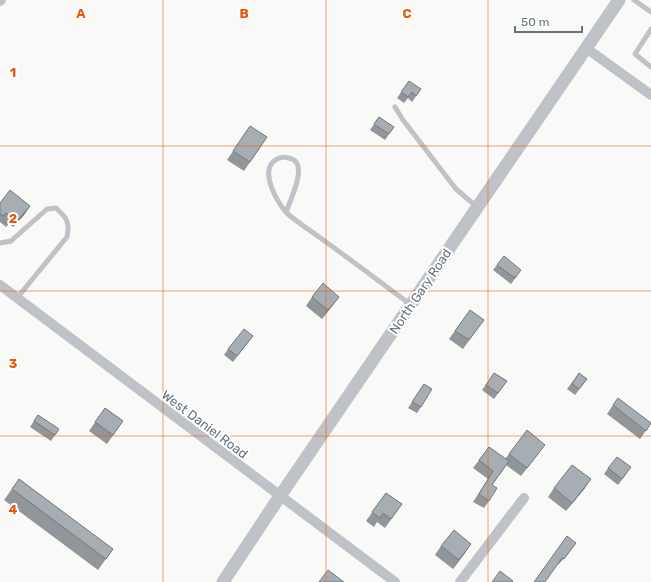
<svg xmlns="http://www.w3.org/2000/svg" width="651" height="582" viewBox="0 0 651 582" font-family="Rubik,sans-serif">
<rect width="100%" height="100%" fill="#f9f9f7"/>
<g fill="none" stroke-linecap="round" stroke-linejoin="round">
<path stroke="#bfc2c6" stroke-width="5" d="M634 0 651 12
M651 29 635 54 651 67
M395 107 403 120 456 189 477 207
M286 212C290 201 308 165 292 159 285 156 279 156 273 162 261 174 277 201 285 211 292 219 310 230 319 237 350 259 380 282 410 304
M0 243 11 241 47 209 56 208C67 218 70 222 67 237L17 298"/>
<path stroke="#bfc2c6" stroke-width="10" d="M0 1 1 0
M586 48 651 95
M0 285 395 582
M460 582 524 498"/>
<path stroke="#bfc2c6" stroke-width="13" d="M223 582 280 496 619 0"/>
</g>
<path fill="#90969a" d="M409 81 421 89 412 102 408 98 404 103 397 98Z
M379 117 394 127 385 140 370 130Z
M250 126 267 137 244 171 227 160Z
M0 203 30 206 24 215 13 227 9 224 6 227 0 222Z
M497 265 517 276 511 284 493 270Z
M312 297H339L322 319 306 306Z
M470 310 484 320 463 349 449 339Z
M253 336 233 362 224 355 228 349Z
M494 373 507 381 494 399 482 390Z
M579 373 587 379 575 395 567 389Z
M424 384 421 407 417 413 408 408Z
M613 405 651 423 640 439 607 414Z
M105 408 123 421 107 444 89 431Z
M38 415 59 429 51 441 30 427Z
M489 447 505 459 509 454 539 453 521 476 506 465 492 485 489 501 484 508 473 502 488 479 473 468Z
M608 468 627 473 618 485 604 474Z
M19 479 113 549 98 570 4 500Z
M554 488H585L566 511 548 497Z
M386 493 402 504 385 528 377 522 374 527 366 521Z
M441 546 465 553 453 569 435 555Z
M572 549 559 564H558L534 582Z"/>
<path fill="#757a7d" d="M30 206 24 215 13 227 19 219Z
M339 297 333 305 322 319 328 310Z
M591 479 585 488 566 511 572 503Z
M471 544 465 553 453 569 459 560Z"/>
<path fill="#a7aeb3" stroke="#757a7d" d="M409 81 421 89 416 96 412 92 408 97 401 92Z
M379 117 394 127 389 134 374 124Z
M250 126 267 137 250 162 233 151Z
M10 190 30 206 19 219 15 215 13 218 6 213 3 216 0 214V203Z
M504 256 521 270 515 278 497 265Z
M323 283 339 297 328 310 312 297Z
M470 310 484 320 469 340 455 331Z
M244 329 253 336 237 356 228 349Z
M494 373 507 381 498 393 486 385Z
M579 373 587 379 579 389 572 384Z
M424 384 432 389 421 407 412 402Z
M618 398 651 423 646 431 613 405Z
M105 408 123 421 113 435 95 422Z
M38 415 59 429 55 435 34 421Z
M527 430 545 445 527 468 509 454Z
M489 447 509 461 492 485 497 488 489 501 479 494 493 471 479 460Z
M617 457 631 467 622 479 608 468Z
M572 465 591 479 572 503 554 488Z
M19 479 113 549 106 559 12 489Z
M386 493 402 504 391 519 383 513 380 518 372 512Z
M454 530 471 544 459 560 441 546Z
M567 536 576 543 564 559 562 558 545 582H534Z
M328 570 344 582H319Z
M500 571 513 581 512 582H492Z"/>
<path fill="none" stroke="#e8590c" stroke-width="1" stroke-opacity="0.55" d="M163 0V582M326 0V582M488 0V582M0 146H651M0 291H651M0 436H651"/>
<g text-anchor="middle" stroke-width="4" stroke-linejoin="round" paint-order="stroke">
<g font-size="13" fill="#67747e" stroke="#fff">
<text transform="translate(420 291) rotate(-56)" y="5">North Gary Road</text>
<text transform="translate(205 424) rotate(37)" y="5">West Daniel Road</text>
</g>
</g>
<g font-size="13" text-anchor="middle" font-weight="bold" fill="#e8590c" stroke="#fff" stroke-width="4" stroke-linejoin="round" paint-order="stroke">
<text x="81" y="18">A</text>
<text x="244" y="18">B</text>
<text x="407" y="18">C</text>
<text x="13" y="77">1</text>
<text x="13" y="223">2</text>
<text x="13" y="368">3</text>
<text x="13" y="514">4</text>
</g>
<path d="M515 26v6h67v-6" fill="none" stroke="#67747e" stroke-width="2"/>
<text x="521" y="26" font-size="12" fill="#67747e" stroke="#ffffff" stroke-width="3" paint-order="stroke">50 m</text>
</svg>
